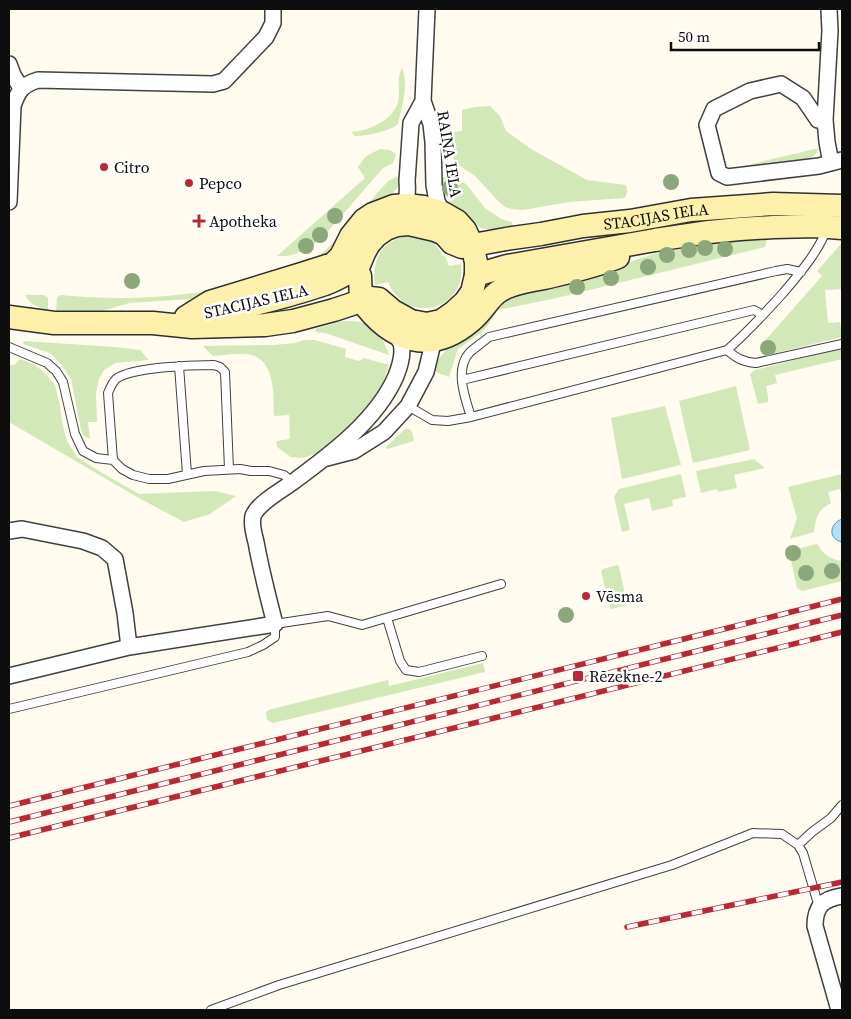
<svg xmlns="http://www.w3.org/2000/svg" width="851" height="1019" viewBox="0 0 851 1019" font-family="'Source Serif 4',serif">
<rect width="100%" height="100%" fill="#fffbee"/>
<path fill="#d3e8b8" d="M402 67C409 85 402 106 398 124 391 131 366 136 355 136L351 132C369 131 393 120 398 102 400 94 398 86 399 78 399 74 401 70 402 67Z
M490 106 500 116 506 131 531 149 587 180 626 185C627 190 628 194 624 198L569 202 523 210 512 209 505 207 499 202 475 176 457 164 453 158 451 133 454 132 462 131V110L475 107Z
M819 148C817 154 813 157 808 159L734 170 731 169Z
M380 149 390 150 396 154 393 163 383 168 324 236C311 247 295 258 277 256L365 178 358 167 366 156Z
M403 175C400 187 393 194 383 201L326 256 314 260 329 247 388 181 398 176Z
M451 176 466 184 485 208 501 219 512 222 513 226C503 228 492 231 481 228 465 222 449 205 443 189 442 185 443 181 443 177Z
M769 233 765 247 557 298 498 310 491 321 483 331 458 349 449 377 434 371 438 360 445 351 508 295 618 266 700 238Z
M410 236C422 236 438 242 442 255L445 256 449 266 461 264C467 311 406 326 388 282L375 285C371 260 383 238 410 236Z
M842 243V289L825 290 828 323 840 322 842 337 767 355C761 353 760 350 762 344L822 276 817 271Z
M208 291 209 294 190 299 129 303 106 310 88 313 56 312 57 298 60 295C111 300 158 299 208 291Z
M25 295H44L48 298V310C39 308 29 304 25 295Z
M342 321C349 321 357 321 363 323 377 327 385 342 389 355L325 333 316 332 315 329Z
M304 340H315L346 349 345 357 359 361 364 358 389 365 383 383 368 409 355 424 322 452 302 458 291 457 277 447 276 441 290 439 289 415 274 416C273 397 276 362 252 355 244 352 223 355 213 356L203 346 274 345 295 343Z
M24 341 115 347 140 350 149 360 115 363 104 370 99 379 96 393 97 422H88L90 439 84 436 81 430 71 379 61 364 50 353 23 344Z
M842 348V359L775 375 777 383 766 386 768 396V402L758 404 750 374 755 370Z
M20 359 33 364 44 372 55 385 60 406 62 422 67 441 77 457 104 474 139 494 215 491 236 496 210 514 184 522 137 497 9 422V365H14Z
M736 386 750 450 693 463 679 401Z
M665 406 681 465 622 479 611 418Z
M405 429H409L412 432 414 441 387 449 385 448Z
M754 459 765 468 734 475 737 488 718 492 717 489 701 493 696 471Z
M681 474 686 497 672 500 673 506 652 511 649 498 624 504 630 530 622 532 614 497 619 489Z
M842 474V498L840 489 828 492 831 503C817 510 816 518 814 532L790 539 797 518 788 487Z
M817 544C823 554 831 560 842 561V581L802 591 797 588 789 551Z
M617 565 619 567 627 603V605L612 609 610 608 601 571 603 569Z
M483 663 485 672 273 723 267 720 266 713 268 710 388 680 389 686Z"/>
<path fill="#b4dff5" stroke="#3d97ca" d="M842 519V542C828 539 829 524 842 519Z"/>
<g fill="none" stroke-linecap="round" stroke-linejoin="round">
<g stroke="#404040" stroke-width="10">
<path id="lane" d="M9 347 47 363 56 371 63 382 75 434 83 451 96 458 113 460 122 469 133 475 149 479H168L204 471 240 469 251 471H269L284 475 292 482
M727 350C736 358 743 362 756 363L842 344
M179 366 187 474
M462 380 754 310 763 315
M408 406 432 420 448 421 471 417 727 350C748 332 766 312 784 292 800 273 819 251 827 228
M471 417C465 398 454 369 470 352 476 347 483 342 489 337L776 271 787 269 801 272
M113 460 108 393C110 388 112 383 116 379 131 367 193 365 214 365L220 367 225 372 229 469
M387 618 400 661 406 670 419 672 482 656
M9 709 248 652 263 645 275 637V624L328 616 362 625 501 584
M798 845 812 832 831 818 842 805
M211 1010 279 985 672 865 753 833 782 834 798 845 803 853 819 907"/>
</g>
<g stroke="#404040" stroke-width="18">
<path id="street" d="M427 9 423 101 431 124 433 142 434 185 437 201 443 213
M829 9 830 31 825 120 827 142 831 163
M9 64 13 75 21 88
M825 120H818L803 98 781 84 750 91 714 109 707 125 719 173 727 177 819 166 842 160
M9 202 13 106C18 91 22 85 38 80L213 84 224 81 266 37 273 23V9
M403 213C407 203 408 192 407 181L411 123 423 101
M327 458 354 451 384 432 408 406 426 372 436 331
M9 531 22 529 83 541 102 548 115 559 125 613 129 647
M9 676 129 647 275 624C268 597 261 570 256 542 254 534 251 525 253 516 258 503 282 490 293 482 331 454 377 420 396 376 400 366 404 354 401 343 399 340 397 336 395 333
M839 1010 815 926C815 906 823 899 842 896"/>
</g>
<g stroke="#2f2f2f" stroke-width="25">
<g id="secondary">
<path d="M476 275 507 266 655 240 709 232 740 229 774 227 817 226 842 228"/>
<path id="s1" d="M361 300 360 276 357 270 364 253 369 244 376 236 386 229 397 225 409 224 435 230 444 234 452 243 462 247 506 239 541 234 583 226 630 221 691 210 773 204 842 206"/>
<path d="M361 300C390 341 430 356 471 321 487 308 489 293 510 286 521 282 533 280 544 278 569 272 594 267 618 257"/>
<path d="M225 310C259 304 292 295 325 284 336 280 346 273 357 270"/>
<path d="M9 317 54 323H153L192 327 265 325 293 321 334 310 370 298 379 299 393 311 411 321 427 324 441 321 454 312 465 302 472 292 476 275V262L472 245 465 230 457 221 443 213 424 207 406 205 394 206 373 214 364 220 351 236 341 256 333 264 305 273 210 302 186 317"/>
</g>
</g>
<use href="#lane" stroke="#fff" stroke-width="8"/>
<use href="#street" stroke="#fff" stroke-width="15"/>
<use href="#secondary" stroke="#fdf0ab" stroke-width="22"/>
<g stroke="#ba2835" stroke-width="5.5">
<path id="rail" d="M9 806 728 628 842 599
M9 822 842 615
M9 838 842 632
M627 927 842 882"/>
</g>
<use href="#rail" stroke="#fff" stroke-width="4" stroke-dasharray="11" stroke-linecap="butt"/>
</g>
<g fill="#8da77c">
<circle cx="671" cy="182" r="8"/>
<circle cx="450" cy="188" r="8"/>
<circle cx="335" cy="216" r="8"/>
<circle cx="320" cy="235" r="8"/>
<circle cx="306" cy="246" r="8"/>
<circle cx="705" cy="248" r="8"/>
<circle cx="725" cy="249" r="8"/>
<circle cx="689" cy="250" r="8"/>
<circle cx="667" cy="255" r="8"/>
<circle cx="648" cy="267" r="8"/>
<circle cx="611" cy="278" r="8"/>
<circle cx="132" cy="281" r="8"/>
<circle cx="577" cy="287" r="8"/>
<circle cx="768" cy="348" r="8"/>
<circle cx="793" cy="553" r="8"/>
<circle cx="832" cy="571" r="8"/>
<circle cx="806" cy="573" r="8"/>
<circle cx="566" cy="615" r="8"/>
</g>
<g fill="#ba2835" stroke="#fff" stroke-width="2">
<circle cx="104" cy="167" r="5"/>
<circle cx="189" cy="183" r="5"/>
<path d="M196.5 213.5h5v5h5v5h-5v5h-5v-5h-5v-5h5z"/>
<circle cx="586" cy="596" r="5"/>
<rect x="572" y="670" width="12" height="12" rx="2.5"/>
</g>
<g text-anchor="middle" stroke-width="5" stroke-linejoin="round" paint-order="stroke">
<g font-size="16" fill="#0d0d0d" stroke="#fff">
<text transform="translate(450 154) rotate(81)" y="6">RAIŅA IELA</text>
<text dy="6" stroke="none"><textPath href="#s1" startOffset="362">STACIJAS IELA</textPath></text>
<text transform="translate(256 301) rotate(-13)" y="6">STACIJAS IELA</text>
</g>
<g font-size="16" fill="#0d0d0d" stroke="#fff" text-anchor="start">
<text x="114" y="173">Citro</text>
<text x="199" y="189">Pepco</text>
<text x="209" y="227">Apotheka</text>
<text x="596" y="602">Vēsma</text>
<text x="589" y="682">Rēzekne-2</text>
</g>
</g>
<rect width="851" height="1019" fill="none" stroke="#0d0d0d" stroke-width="20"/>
<path d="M671 42v8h148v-8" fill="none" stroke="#0d0d0d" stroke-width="2.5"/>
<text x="678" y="42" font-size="15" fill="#0d0d0d" stroke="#ffffff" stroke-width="4" paint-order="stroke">50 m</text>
</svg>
